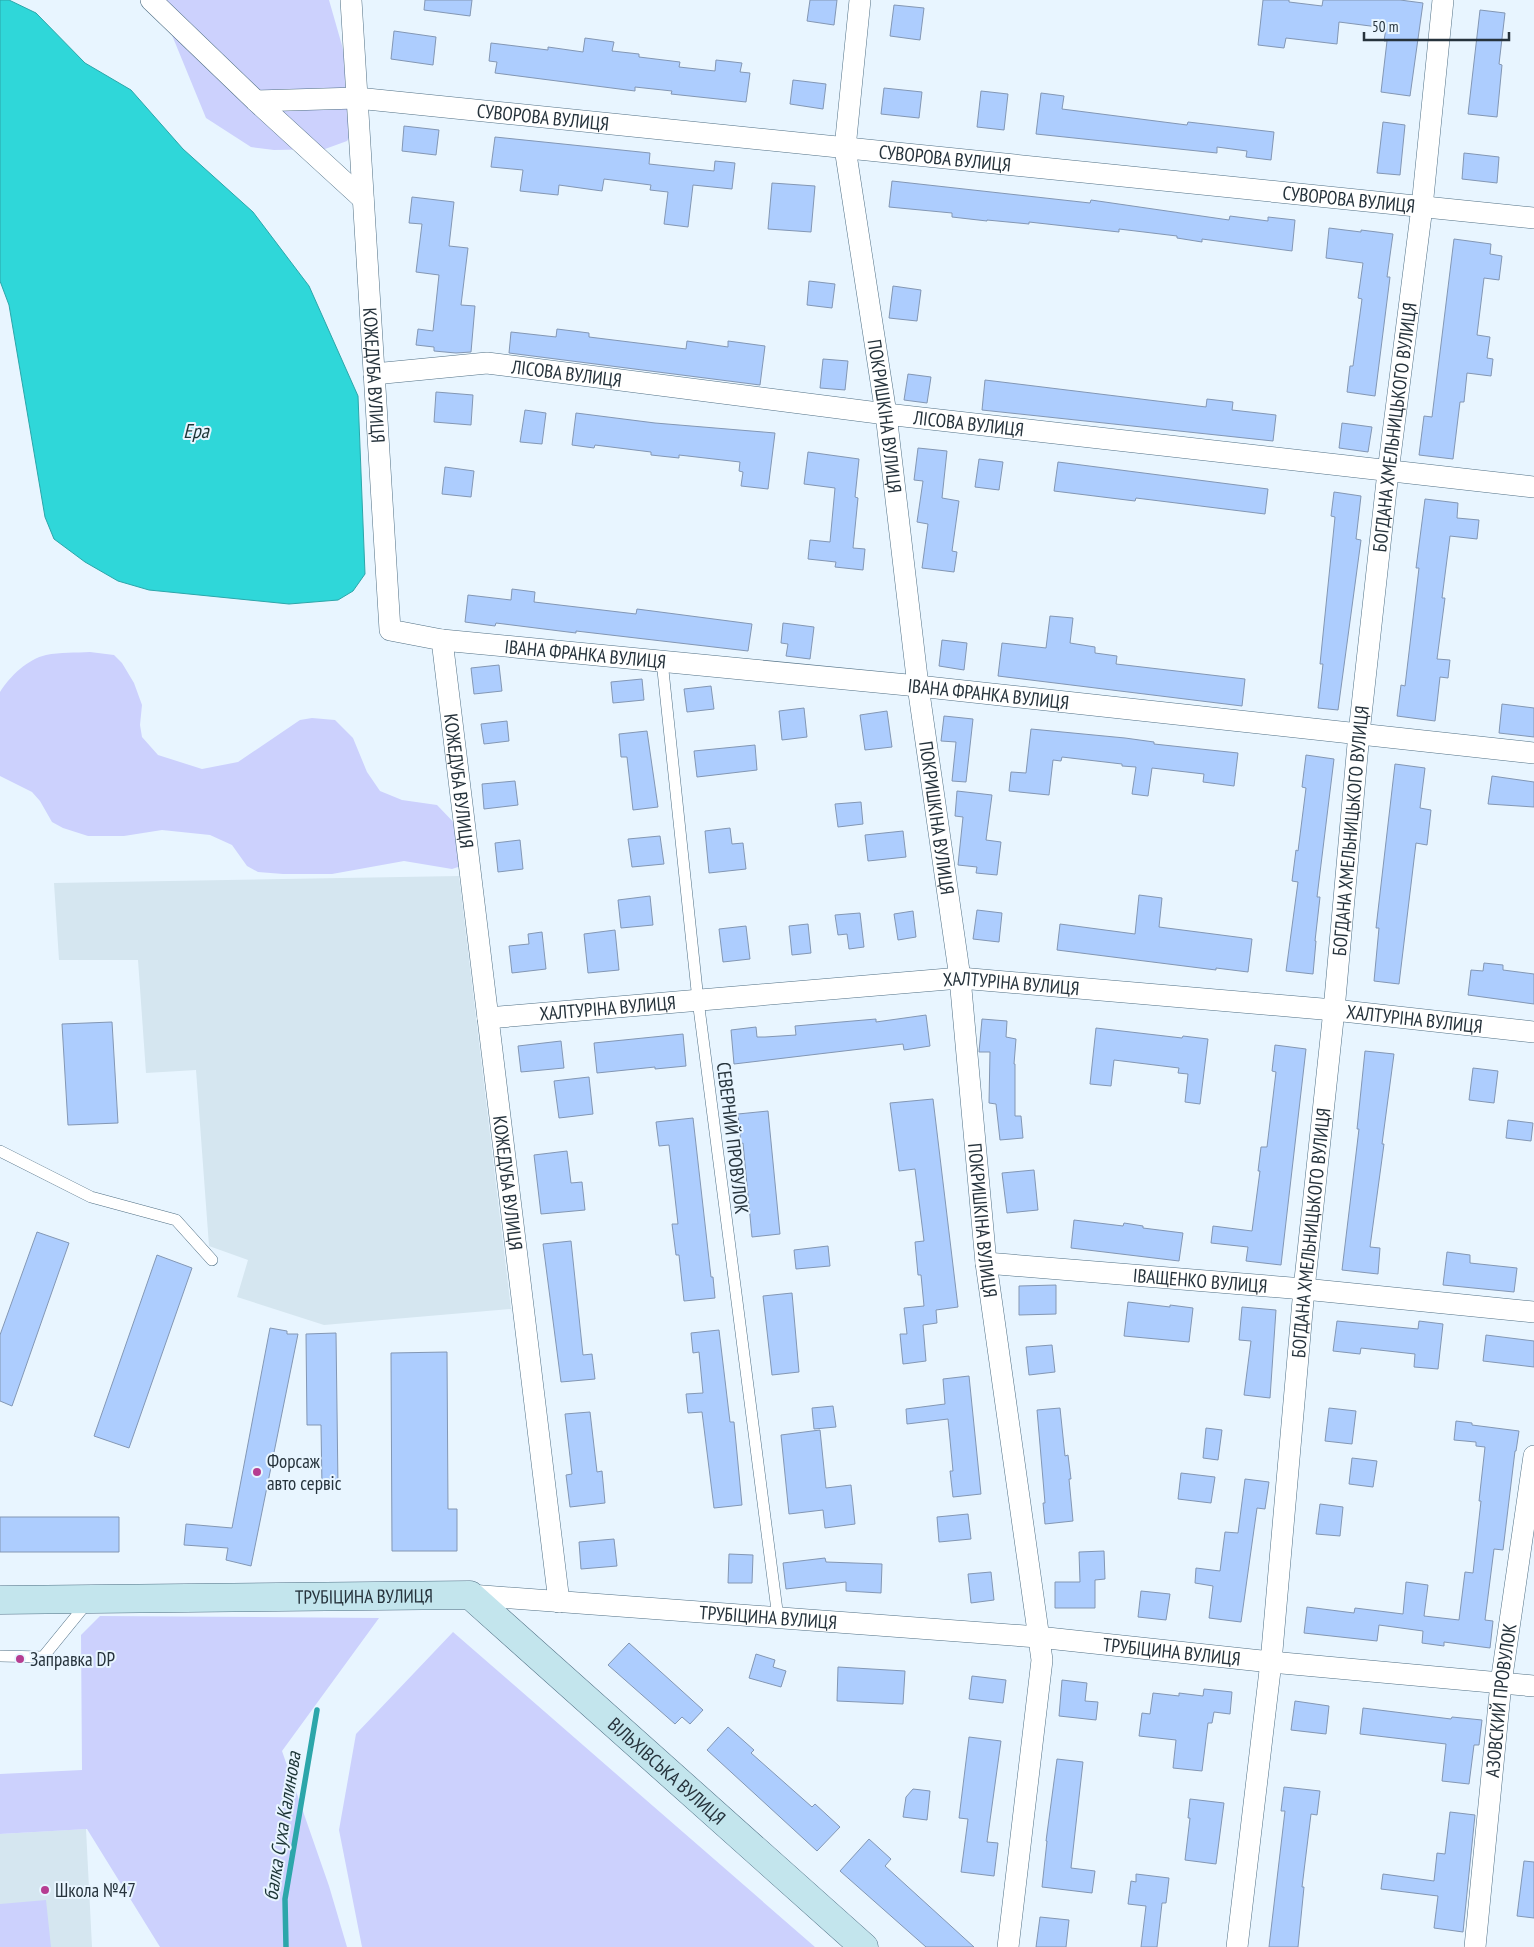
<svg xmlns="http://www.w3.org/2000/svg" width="1534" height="1947" viewBox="0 0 1534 1947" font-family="'PT Sans Narrow',sans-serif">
<rect width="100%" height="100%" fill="#e8f5ff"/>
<path fill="#d5e6f0" d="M459 876 511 1309 324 1325 237 1297 248 1260 209 1246 196 1070 146 1073 138 960H59L54 883Z
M86 1829 92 1947H0V1834Z"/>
<path fill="#ccd1fd" d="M151 0H329L357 98 359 121 347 141 325 149 274 150 251 147 206 118 167 23Z
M90 652 114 655 122 663 134 683 142 705 140 725 142 737 158 755 202 769 238 762 300 720 312 718 335 720 353 738 367 772 380 791 402 800 437 805 462 831 464 865 452 869 404 861 332 874H283L258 872 247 866 232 845 210 835 162 830 124 836H88L63 828 52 822 40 801 32 792 0 776V692C10 676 28 659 46 655 60 652 76 653 90 652Z
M100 1616 379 1618 282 1751 329 1886 347 1947H160L87 1829 0 1834V1774L82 1770 81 1635Z
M453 1632 815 1947H362L339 1830 356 1734Z
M46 1900 51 1947H0V1904Z"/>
<path fill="#2fd7d9" stroke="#2ca6aa" d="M0 0H9L36 13 85 63 131 90 183 149 253 212 309 286 358 396 365 574 353 591 338 600 289 604 149 590 118 581 85 562 54 539 45 517 9 305 0 281Z"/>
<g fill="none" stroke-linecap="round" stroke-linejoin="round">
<path stroke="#2ca6aa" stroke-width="5.5" d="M286 1947 285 1899 317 1710"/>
</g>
<path fill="#adcdfe" stroke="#8397b4" d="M425 0H472L470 16 424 10Z
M810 0H837L834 25 807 21Z
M1263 0H1289V2L1322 6 1323 0H1400L1423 3 1410 96 1381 92 1387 41H1384L1386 28 1339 22 1337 44 1286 38 1284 48 1258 45Z
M894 5 924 8 920 40 890 36Z
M1480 10 1505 13 1499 64 1502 65 1497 117 1468 114Z
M394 31 436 37 433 65 391 59Z
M585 38 614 42 612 51 639 54V57L680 62 679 67 715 71 716 60 742 63 740 72 750 73 746 102 671 94 672 91 635 87V91L495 73 497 62 489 61 491 43 548 50V47L583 52Z
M793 80 826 84 823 109 790 104Z
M884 88 922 92 919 118 881 114Z
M981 91 1008 94 1004 130 977 127Z
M1041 93 1064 96 1062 109 1187 125 1188 122 1274 132 1271 160 1246 157 1247 151 1217 147V153L1036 134Z
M1383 122 1405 125 1400 175 1377 173Z
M404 126 439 130 436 155 402 151Z
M495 137 650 153 649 164 714 171 715 161 735 163 732 189 693 185 688 227 664 224 668 192 650 190 651 185 604 179 602 191 559 185 558 195 520 191 523 170 491 167Z
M1464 153 1499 157 1497 183 1462 179Z
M892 181 1090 203 1091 200 1229 220 1230 216 1268 221V217L1295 220 1292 251 1202 239V242L1177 238V236L1119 229V232L1029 222V224L987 220V221L952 217V213L889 207Z
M772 183 815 186 811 232 768 229Z
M412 197 454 202 449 246 468 248 461 305 475 306 471 352 456 353 434 351V347L416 345 418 329 433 331 439 275 416 272 422 224 409 223Z
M1329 228 1361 232V230L1393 234 1387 277H1390L1375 396 1347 392 1350 366H1353L1362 299 1358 298 1363 263 1326 258Z
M1454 239 1491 244 1490 254 1502 256 1499 280 1484 278 1477 335 1490 337 1487 358 1493 359 1491 376 1467 373 1464 402H1460L1453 459 1419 455 1424 416 1432 417Z
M809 281 835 284 832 308 807 305Z
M893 286 921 290 917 321 889 318Z
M557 329 589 333V337L686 349 687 341 728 347V341L765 346 760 385 509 353 511 332 556 337Z
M823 359 848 361 845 390 820 388Z
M908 374 931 377 927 403 904 400Z
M985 380 1206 407 1207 399 1233 402 1232 410 1276 415 1273 441 982 410Z
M436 392 473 395 471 425 434 422Z
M525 410 546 413 542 444 520 442Z
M576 413 655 423 775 433 768 489 741 486 743 472 739 471 740 462 679 455V458L651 455V452L595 445 594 448 572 445Z
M1342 423 1372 427 1368 452 1339 448Z
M918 448 947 451 942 498 959 501 952 551 957 552 954 572 922 568 928 524 917 522 923 481 914 480Z
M808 452 859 459 855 497 858 498 853 548 865 549 863 570 835 567 836 562 808 559 810 540 830 542 835 488 804 484Z
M979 459 1003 462 999 490 975 487Z
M1058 462 1268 489 1265 514 1136 498 1135 501 1054 491Z
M445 467 474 471 471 497 442 494Z
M1334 492 1361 496 1356 539 1361 540 1338 710 1318 708 1323 664H1320L1335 517 1331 516Z
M1425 499 1458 503 1457 518 1479 520 1477 539 1450 536 1442 598H1445L1437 659 1450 660 1448 678 1440 677 1435 721 1397 716 1401 685 1405 686 1419 568H1416Z
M512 589 535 592 534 602 636 614 637 609 752 624 748 651 576 631V633L496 623 495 626 465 622 468 595 511 600Z
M1050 616 1073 618 1070 643 1095 647V653L1117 656 1116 664 1245 679 1242 706 998 676 1002 643 1046 648Z
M783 623 814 627 810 659 786 656 788 644 781 643Z
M942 640 967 643 964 670 939 666Z
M499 665 502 691 474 694 471 668Z
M642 679 644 700 613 703 611 682Z
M711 686 714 709 687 712 684 689Z
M1502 704 1534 708V737L1499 733Z
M804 708 807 737 782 740 779 711Z
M887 711 892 747 865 750 860 715Z
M944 716 973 719 966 782 952 781 956 742 941 741Z
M507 721 509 741 484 744 481 724Z
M1031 729 1125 738 1154 742V744L1238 753 1234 786 1203 782 1204 774 1152 768 1148 796 1132 794 1136 767 1122 766V764L1062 757 1061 761 1053 760 1049 795 1009 791 1011 772 1026 773Z
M647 731 658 807 633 810 627 757H621L619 734Z
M755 745 757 770 697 777 694 751Z
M1306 755 1334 759 1317 897H1320L1315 941H1316L1313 974 1286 971 1298 882 1292 881 1296 850 1298 851 1306 788 1302 787Z
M1395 764 1425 768 1420 808 1431 810 1427 845 1416 843 1399 984 1374 981 1379 928H1376Z
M1492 776 1534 782V807L1488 804Z
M515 781 518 805 484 809 482 784Z
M957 791 992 795 986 840 1001 842 997 875 976 873 977 867 958 865 963 817 955 816Z
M861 802 863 824 838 827 835 804Z
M730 828 732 844 743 843 746 869 709 873 705 831Z
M903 831 906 857 868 861 865 835Z
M660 836 664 864 632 867 628 839Z
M520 840 523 869 498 872 495 843Z
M1139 895 1162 898 1159 927 1252 939 1248 972 1216 968V970L1057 950 1060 924 1135 934Z
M650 896 653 925 621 928 618 900Z
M977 910 1002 913 999 942 973 939Z
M913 911 916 937 898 940 894 914Z
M860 913 864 947 849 949 847 934 838 935 835 915Z
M808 924 811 953 792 955 789 926Z
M746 926 750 959 723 962 719 929Z
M615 930 619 970 588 973 584 934Z
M542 932 546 969 512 973 509 946 529 944 528 934Z
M1484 963 1503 965V970L1534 974V1004L1468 995 1471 970 1483 971Z
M926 1015 930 1046 904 1050 903 1044 734 1064 731 1030 756 1027 757 1037H765L796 1035 795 1026 876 1019V1022Z
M982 1019 1007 1021 1006 1037 1016 1039 1014 1064H1015V1116H1021L1023 1138 1000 1140 996 1104 989 1103 990 1052H979Z
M112 1022 118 1123 68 1125 62 1024Z
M1096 1028 1182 1038 1183 1036 1208 1039 1200 1104 1185 1102 1188 1074 1178 1073 1179 1068 1114 1060 1111 1086 1090 1084Z
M683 1034 686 1066 655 1069V1067L597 1073 594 1043Z
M561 1041 564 1068 521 1072 518 1046Z
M1275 1045 1306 1049 1281 1265 1246 1261 1248 1247 1211 1243 1213 1226 1252 1231 1260 1171H1258L1261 1147H1267L1276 1072 1272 1071Z
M1365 1051 1394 1054 1382 1144H1384L1370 1247 1380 1248 1378 1274 1342 1270 1359 1129H1357Z
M1473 1068 1498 1071 1494 1103 1469 1100Z
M589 1077 593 1114 559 1118 554 1081Z
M933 1099 958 1307 936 1310 937 1323 923 1325 926 1361 903 1364 900 1334H907L904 1308 924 1306 921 1275H918L915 1242 924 1241 915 1169 899 1171 890 1103Z
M768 1111 780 1234 752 1237 743 1143 741 1144 738 1114Z
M693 1118 711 1277H713L715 1298 684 1301 679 1255H676L672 1224H678L669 1145 659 1146 656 1122Z
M1508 1120 1533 1123 1531 1141 1506 1138Z
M567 1151 571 1183 582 1182 585 1210 541 1214 534 1155Z
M1034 1170 1038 1210 1007 1213 1002 1173Z
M1074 1220 1123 1226 1124 1223 1143 1226V1228L1183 1233 1179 1261 1071 1248Z
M37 1232 69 1243 12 1406 0 1401V1335Z
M571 1241 583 1355 592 1354 595 1379 561 1382 543 1244Z
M828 1246 830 1266 796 1269 794 1250Z
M1447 1252 1470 1255V1263L1517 1268 1514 1292 1443 1285Z
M157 1255 192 1268 129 1448 94 1436Z
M1056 1285V1314L1019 1315V1286Z
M792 1293 799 1372 772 1375 763 1296Z
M1128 1302 1170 1307V1305L1193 1308 1189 1342 1124 1336Z
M1242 1307 1276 1310 1270 1398 1244 1395 1251 1341 1239 1340Z
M1337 1321 1418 1329 1419 1321 1443 1324 1438 1369 1414 1367 1415 1354 1361 1348 1360 1354 1333 1351Z
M270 1328 287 1331V1334H298L251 1566 226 1560 228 1548 184 1545 186 1524 232 1528Z
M719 1330 730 1422H734L742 1505 714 1508 702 1412 688 1413 686 1394 703 1393 699 1352 693 1353 691 1333Z
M336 1333 338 1487H322L321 1425H307L306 1334Z
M1486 1335 1534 1341V1367L1483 1361Z
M1052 1345 1055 1372 1029 1375 1026 1347Z
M447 1352 448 1509H457V1551H392L391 1353Z
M969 1376 981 1494 953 1497 950 1471H953L948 1419 907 1424 906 1409 945 1404 943 1379Z
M833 1406 836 1427 814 1429 812 1408Z
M1060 1408 1065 1456 1068 1455 1071 1479H1069L1073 1521 1045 1524 1043 1503H1045L1037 1410Z
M1329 1408 1356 1411 1352 1444 1325 1441Z
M590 1412 597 1472 602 1471 605 1503 570 1507 566 1475 572 1474 565 1414Z
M1456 1421 1472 1423V1425L1519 1431 1516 1451H1515L1503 1550 1494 1549 1485 1620 1493 1621 1490 1648 1444 1642V1646L1422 1643 1423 1631 1379 1625 1377 1641 1304 1633 1307 1607 1354 1613 1355 1608 1403 1614 1406 1582 1428 1585 1424 1616 1459 1620 1465 1572 1473 1573 1481 1501H1479L1485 1447 1476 1446V1442L1454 1440Z
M1206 1428 1222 1430 1218 1460 1203 1458Z
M820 1430 826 1488 851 1485 855 1524 825 1528 823 1510 789 1514 781 1435Z
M1352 1458 1377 1461 1373 1487 1349 1484Z
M1181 1473 1215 1477 1211 1503 1178 1499Z
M1245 1479 1269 1482 1265 1509 1257 1508 1241 1622 1209 1618 1213 1586 1195 1583 1196 1568 1220 1571 1225 1532 1238 1533Z
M1320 1504 1343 1507 1340 1536 1316 1534Z
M968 1514 971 1539 939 1542 937 1517Z
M0 1517H119V1552H0Z
M614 1539 617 1566 581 1569 579 1542Z
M1104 1551 1105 1579 1095 1580V1608H1055V1582H1080L1079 1552Z
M729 1554 753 1555 752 1583H728Z
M825 1558 826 1562 882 1564 881 1593 846 1591V1582L786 1589 783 1563Z
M991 1572 994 1600 971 1603 968 1574Z
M1141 1591 1170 1594 1166 1620 1138 1617Z
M629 1643 703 1710 690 1724 682 1717 675 1724 608 1665Z
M756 1654 775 1660 773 1667 786 1671 781 1687 749 1678Z
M838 1667 905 1671 903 1704 837 1701Z
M972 1676 1006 1680 1003 1703 969 1699Z
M1062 1680 1087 1683 1085 1701 1098 1702 1096 1720 1059 1716Z
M1204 1689 1232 1692 1230 1714 1214 1712 1212 1723H1208L1202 1771 1173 1768 1176 1740 1139 1736 1142 1713 1150 1714 1153 1693 1179 1696V1693L1203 1696Z
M1295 1701 1329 1706 1326 1734 1291 1730Z
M1363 1708 1451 1719 1452 1717 1482 1720 1479 1745H1474L1469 1784 1442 1781 1446 1744 1360 1734Z
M728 1727 754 1750 751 1753 812 1807 815 1804 840 1827 817 1851 707 1750Z
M969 1737 1001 1741 987 1842 998 1843 994 1876 961 1872 968 1819 959 1818Z
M1057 1759 1083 1762 1071 1868 1095 1871 1092 1893 1042 1887 1047 1841H1046Z
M1284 1787 1320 1791 1317 1815 1311 1814 1302 1887H1304L1298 1947H1269L1285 1811H1281Z
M913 1789 930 1791 927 1820 903 1817 906 1797Z
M1190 1799 1224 1803 1216 1864 1185 1860 1190 1818H1188Z
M1450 1812 1475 1815 1463 1932 1434 1928 1438 1896 1381 1889 1383 1874 1434 1881 1437 1853 1445 1854Z
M869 1839 891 1859 885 1866 974 1947H926L840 1871Z
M1524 1861 1534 1862V1918L1517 1916Z
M1136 1874 1169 1878 1166 1903H1162L1157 1947H1141L1146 1906 1128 1904 1131 1881 1136 1882Z
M1040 1917 1069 1920 1066 1947H1036Z"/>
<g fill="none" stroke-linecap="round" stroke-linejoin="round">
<g stroke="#517085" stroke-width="12">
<path id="lane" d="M662 661 698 1000 778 1618
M0 1151 91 1197 176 1220 212 1260
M0 1656 43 1657 87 1603"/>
</g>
<g stroke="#517085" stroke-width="22">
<g id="street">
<path d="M151 0 256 101 363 199"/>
<path id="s1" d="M351 0 390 630 442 640 559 1602"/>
<path id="s2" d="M860 0 845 148 886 414 918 686 960 978 986 1263 1042 1660 1008 1947"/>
<path id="s3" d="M256 101 357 98 1534 218"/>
<path id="s4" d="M374 374 487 363 886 414 1534 487"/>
<path id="s5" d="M442 640 918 686 1534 753"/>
<path id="s6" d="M488 1018 960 978 1334 1010 1534 1032"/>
<path id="s7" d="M986 1263 1304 1289 1534 1312"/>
<path id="s8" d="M470 1595 1038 1637 1271 1662 1534 1686"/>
<path id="s9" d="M1237 1947 1271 1662 1304 1289 1334 1010 1359 733 1388 472 1422 207 1443 0"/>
<path id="s10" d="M1475 1947 1501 1683 1534 1456"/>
</g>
</g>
<g stroke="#517085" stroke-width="29">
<g id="secondary">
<path id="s11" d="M0 1600 470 1595 864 1947"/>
</g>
</g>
<use href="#lane" stroke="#fff" stroke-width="11"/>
<use href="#street" stroke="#fff" stroke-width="21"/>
<use href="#secondary" stroke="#c3e5ed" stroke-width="28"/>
</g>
<g fill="#b63d91" stroke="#e8f5ff" stroke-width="2">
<circle cx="257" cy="1472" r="5"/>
<circle cx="20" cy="1659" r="5"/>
<circle cx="45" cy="1890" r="5"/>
</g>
<g text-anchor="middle" stroke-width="4" stroke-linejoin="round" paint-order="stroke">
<g font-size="19" fill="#26333c" stroke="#e8f5ff">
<text dy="7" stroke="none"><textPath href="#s3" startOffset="288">СУВОРОВА ВУЛИЦЯ</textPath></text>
<text dy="7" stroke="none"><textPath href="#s3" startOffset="692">СУВОРОВА ВУЛИЦЯ</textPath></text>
<text dy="7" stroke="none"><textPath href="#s3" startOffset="1098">СУВОРОВА ВУЛИЦЯ</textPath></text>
<text dy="7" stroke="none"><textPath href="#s4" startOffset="194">ЛІСОВА ВУЛИЦЯ</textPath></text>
<text dy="7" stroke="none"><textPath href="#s1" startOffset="376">КОЖЕДУБА ВУЛИЦЯ</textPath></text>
<text dy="7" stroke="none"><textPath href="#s2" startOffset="420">ПОКРИШКІНА ВУЛИЦЯ</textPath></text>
<text dy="7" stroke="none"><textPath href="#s4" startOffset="599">ЛІСОВА ВУЛИЦЯ</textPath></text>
<text dy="7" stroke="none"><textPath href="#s9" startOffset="1528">БОГДАНА ХМЕЛЬНИЦЬКОГО ВУЛИЦЯ</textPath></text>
<text dy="7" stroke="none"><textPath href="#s5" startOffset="144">ІВАНА ФРАНКА ВУЛИЦЯ</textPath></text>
<text dy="7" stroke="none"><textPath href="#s5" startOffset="549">ІВАНА ФРАНКА ВУЛИЦЯ</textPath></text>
<text dy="7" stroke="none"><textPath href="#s1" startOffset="826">КОЖЕДУБА ВУЛИЦЯ</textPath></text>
<text dy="7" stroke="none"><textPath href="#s2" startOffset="825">ПОКРИШКІНА ВУЛИЦЯ</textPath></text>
<text dy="7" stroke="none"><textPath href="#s9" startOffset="1122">БОГДАНА ХМЕЛЬНИЦЬКОГО ВУЛИЦЯ</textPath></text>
<text dy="7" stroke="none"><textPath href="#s6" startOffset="525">ХАЛТУРІНА ВУЛИЦЯ</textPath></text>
<text dy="7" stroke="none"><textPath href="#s6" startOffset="120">ХАЛТУРІНА ВУЛИЦЯ</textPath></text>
<text dy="7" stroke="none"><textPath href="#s6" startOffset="930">ХАЛТУРІНА ВУЛИЦЯ</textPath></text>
<text transform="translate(733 1138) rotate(83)" y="7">СЕВЕРНИЙ ПРОВУЛОК</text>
<text dy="7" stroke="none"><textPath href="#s1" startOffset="1231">КОЖЕДУБА ВУЛИЦЯ</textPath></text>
<text dy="7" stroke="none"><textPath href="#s2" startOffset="1230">ПОКРИШКІНА ВУЛИЦЯ</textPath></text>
<text dy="7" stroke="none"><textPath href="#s9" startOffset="718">БОГДАНА ХМЕЛЬНИЦЬКОГО ВУЛИЦЯ</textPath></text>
<text dy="7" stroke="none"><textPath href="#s7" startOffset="215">ІВАЩЕНКО ВУЛИЦЯ</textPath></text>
<text dy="7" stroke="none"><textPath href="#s11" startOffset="364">ТРУБІЦИНА ВУЛИЦЯ</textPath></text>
<text dy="7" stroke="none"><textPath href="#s8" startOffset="299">ТРУБІЦИНА ВУЛИЦЯ</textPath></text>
<text dy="7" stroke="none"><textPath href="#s8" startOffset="704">ТРУБІЦИНА ВУЛИЦЯ</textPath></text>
<text dy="7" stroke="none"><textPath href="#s10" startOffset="248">АЗОВСКИЙ ПРОВУЛОК</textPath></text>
<text dy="7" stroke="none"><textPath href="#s11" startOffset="734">ВІЛЬХІВСЬКА ВУЛИЦЯ</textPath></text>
</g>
<g font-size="19" fill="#26333c" stroke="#e8f5ff" text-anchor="start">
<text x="267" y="1468">Форсаж<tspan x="267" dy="22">авто сервіс</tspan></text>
<text x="30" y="1666">Заправка DP</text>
<text x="55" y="1897">Школа №47</text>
</g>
<g font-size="20" font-style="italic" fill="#1c3536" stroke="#e8f5ff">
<text x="196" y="438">Ера</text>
<text transform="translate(282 1826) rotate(-81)" y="7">балка Суха Калинова</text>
</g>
</g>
<path d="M1364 32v8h145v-8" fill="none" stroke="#26333c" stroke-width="2.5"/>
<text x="1372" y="32" font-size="15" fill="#26333c" stroke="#e8f5ff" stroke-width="4" paint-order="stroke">50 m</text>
</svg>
